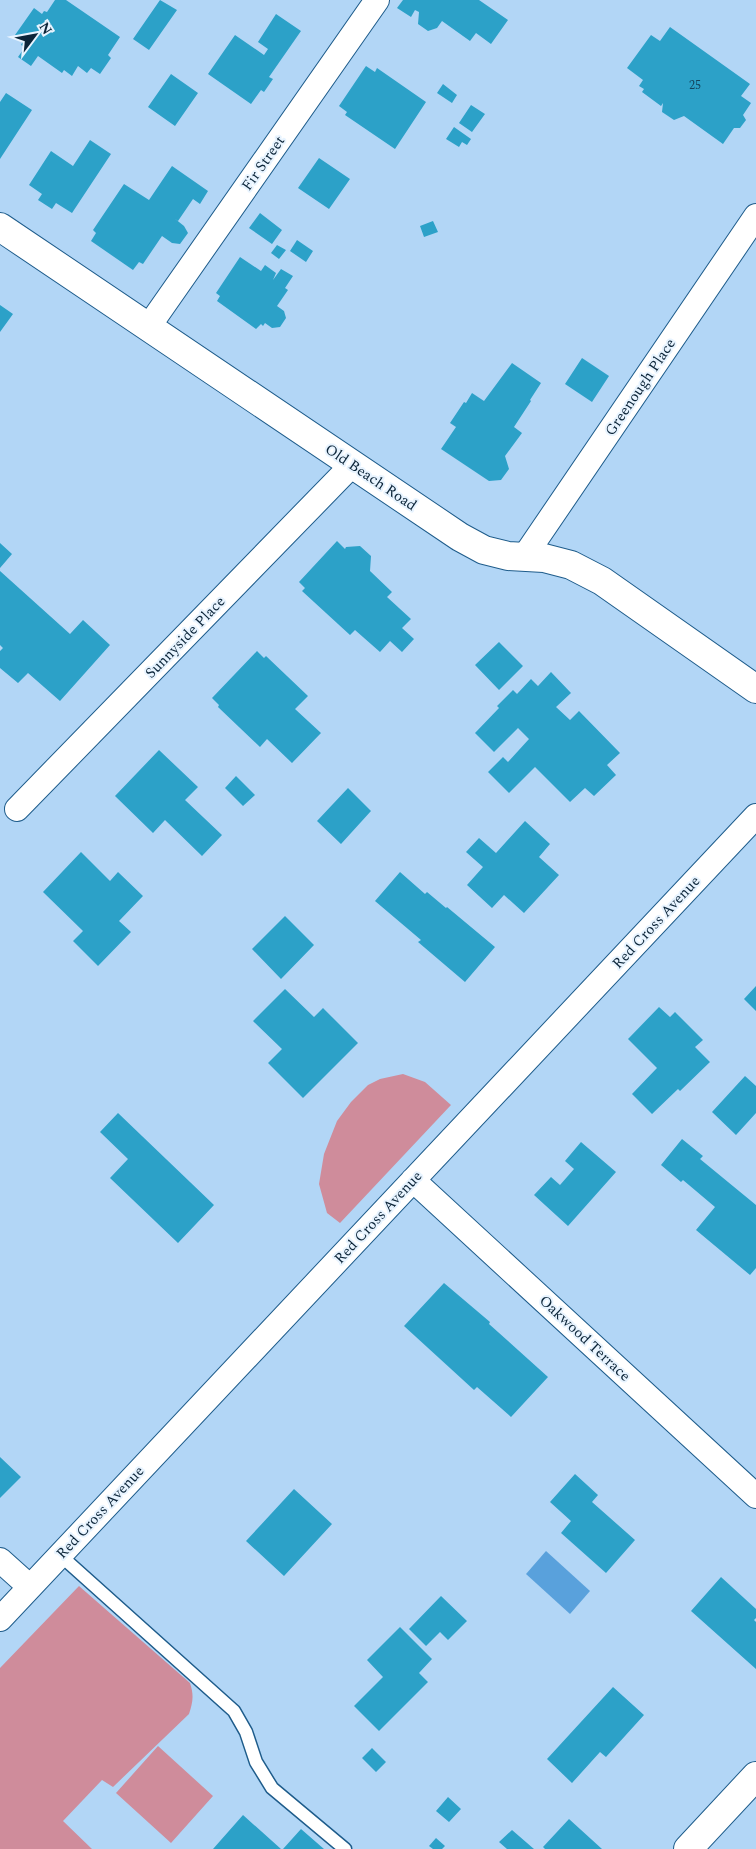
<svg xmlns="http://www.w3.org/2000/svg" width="756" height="1849" viewBox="0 0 756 1849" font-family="Spectral,serif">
<rect width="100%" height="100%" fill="#b2d6f6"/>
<path fill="#cf8c9b" d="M403 1074 425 1082 451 1105 340 1223 327 1213 319 1184 324 1154 337 1121 351 1102 368 1085 380 1079Z
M79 1586 190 1683C194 1695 193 1702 189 1714L113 1787 102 1780 63 1821 92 1849H0V1668Z
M158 1746 213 1796 171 1843 116 1793Z"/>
<path fill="#59a1dc" d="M546 1551 590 1591 570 1614 526 1574Z"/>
<path fill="#2ca1c8" d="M55 0H66L120 37 108 55 111 58 100 74 91 68 87 73 78 66 72 76 64 70 62 73 38 56 31 66 18 57 25 47 21 45 23 41 15 35 34 8 42 14 44 11 47 12Z
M160 0 177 10 149 50 133 39Z
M403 0H479L508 20 491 44 476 33 470 41 442 21 437 28 428 31 418 24 419 12 415 10 411 17 397 8Z
M276 14 301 31 269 77 273 79 264 92 261 90 251 104 208 74 235 35 264 55 268 49 258 42Z
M670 27 750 84 741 96 751 103 743 115 746 120 740 128H734L723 144 684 116 674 120 662 112 663 103 661 106 642 92 644 89 639 86 643 80 627 68 651 35 660 41Z
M366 66 375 72 377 68 426 102 395 149 345 115 347 112 339 106Z
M171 74 198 93 175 126 148 107Z
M443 84 457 95 452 103 437 93Z
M6 93 32 110 0 159V102Z
M471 105 485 114 472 132 459 123Z
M454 127 471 139 467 145 462 142 459 147 446 139Z
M90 140 111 154 72 213 56 203 52 209 38 200 42 194 29 185 51 151 73 166Z
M319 158 350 179 329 209 298 188Z
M172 166 208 191 200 204 193 199 178 221 174 218 184 226 188 233 180 244 172 243 162 236 143 264 139 262 133 270 91 241 96 233 93 230 124 184 149 200Z
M260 213 282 230 272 244 249 228Z
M433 221 438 232 424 237 420 226Z
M297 240 313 251 306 262 290 251Z
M277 245 286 250 279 259 271 253Z
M240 257 261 271 265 265 276 273 273 280 281 269 293 276 285 288 288 290 277 306 284 311 286 318 280 327 272 328 265 323 263 326 261 324 256 329 217 301 220 296 216 293Z
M0 305 13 314 0 332Z
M582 358 609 376 592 402 565 384Z
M512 363 541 383 530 400 531 401 514 427 522 433 505 456 509 469 501 480 489 481 441 449 456 427 450 423 464 402 466 403 472 393 484 401Z
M337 541 345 549 346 547 360 546 371 556 370 571 392 592 387 597 411 619 402 628 414 639 402 652 390 641 380 652 355 630 350 635 302 591 305 588 299 582Z
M0 543 12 554 0 568Z
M0 571 70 634 83 620 110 645 60 701 28 673 18 683 0 668V651L3 648 0 645Z
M499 642 523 666 499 690 475 665Z
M257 651 264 658 266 656 308 696 295 709 321 733 292 763 267 739 260 747 218 707 219 705 212 698Z
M551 672 571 693 556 707 570 720 579 711 620 753 607 765 616 775 594 796 585 788 570 802 535 767 509 793 488 772 503 757 508 762 529 739 518 728 494 752 475 733 499 708 497 706 513 690 517 694 531 679 538 686Z
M159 750 198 787 185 800 222 835 202 856 165 820 153 833 115 796Z
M236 776 255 795 243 806 225 788Z
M348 788 371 811 341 844 317 821Z
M525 821 550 844 539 857 559 875 524 913 504 895 492 908 467 885 483 867 466 852 479 838 496 853Z
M81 852 110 881 118 872 143 896 119 921 131 932 98 966 73 941 83 931 43 892Z
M400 872 425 894 427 892 446 908 447 907 495 947 465 982 418 942 421 940 375 901Z
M285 916 314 945 281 979 252 949Z
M756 986V1011L744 999Z
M285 989 314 1017 323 1008 358 1043 303 1098 268 1063 282 1049 253 1021Z
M659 1007 670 1017 675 1012 703 1040 695 1047 710 1062 680 1091 678 1089 652 1114 632 1094 657 1068 628 1039Z
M745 1076 756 1086V1113L736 1135 712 1112Z
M118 1113 214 1205 178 1243 110 1178 128 1159 100 1132Z
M682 1139 703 1156 700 1159 756 1205V1268L750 1275 696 1230 715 1207 683 1180 681 1182 661 1165Z
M581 1142 616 1172 568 1226 534 1195 551 1177 560 1185 574 1169 565 1161Z
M444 1283 490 1322 489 1324 548 1377 511 1417 477 1387 474 1390 404 1326Z
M0 1457 21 1477 0 1498Z
M575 1474 598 1495 592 1502 635 1540 606 1573 561 1533 571 1521 550 1502Z
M294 1489 332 1524 284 1576 246 1541Z
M721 1577 756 1609V1618L754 1620 756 1622V1669L691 1611Z
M441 1596 467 1621 448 1640 440 1632 426 1646 409 1629Z
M400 1627 432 1659 419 1673 428 1682 379 1731 354 1706 383 1677 367 1660Z
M613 1687 644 1715 606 1757 600 1752 572 1783 547 1759Z
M372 1748 386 1762 376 1772 362 1758Z
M448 1797 461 1809 449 1822 436 1811Z
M243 1815 281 1849H213Z
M569 1819 602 1849H545L543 1847Z
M301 1829 324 1849H283Z
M512 1830 534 1849H507L499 1842Z
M436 1838 445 1846 442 1849H433L429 1846Z"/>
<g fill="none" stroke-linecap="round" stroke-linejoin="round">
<g stroke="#1e5c8b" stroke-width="15">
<path id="service" d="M60 1555 234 1711 246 1732 256 1762 272 1788 345 1849"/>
</g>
<g stroke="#1e5c8b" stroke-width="26">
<path id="minor" d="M149 326 377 0
M524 557 756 216
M17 809 352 465
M413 1180 756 1496
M0 1560 30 1587
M0 1619 756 816"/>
</g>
<g stroke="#1e5c8b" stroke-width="30">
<path id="tertiary" d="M0 227 460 537 484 550 508 556 544 558 571 565 602 581 756 689
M688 1849 756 1776"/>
</g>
<use href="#service" stroke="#fff" stroke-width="12"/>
<use href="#minor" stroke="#fff" stroke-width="24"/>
<use href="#tertiary" stroke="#fff" stroke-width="28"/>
</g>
<g text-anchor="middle" stroke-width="4" stroke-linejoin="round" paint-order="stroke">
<g font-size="12" fill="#14445d">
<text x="695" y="89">25</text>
</g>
<g font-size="15" fill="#0c2539" stroke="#e8f4ff">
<text transform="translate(263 163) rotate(-55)" y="5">Fir Street</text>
<text transform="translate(640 387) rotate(-56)" y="5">Greenough Place</text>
<text transform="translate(371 477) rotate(34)" y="5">Old Beach Road</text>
<text transform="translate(185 637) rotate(-46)" y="5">Sunnyside Place</text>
<text transform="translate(656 922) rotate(-47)" y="5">Red Cross Avenue</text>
<text transform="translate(378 1217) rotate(-47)" y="5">Red Cross Avenue</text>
<text transform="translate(585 1338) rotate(43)" y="5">Oakwood Terrace</text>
<text transform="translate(100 1512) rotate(-47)" y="5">Red Cross Avenue</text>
</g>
</g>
<g transform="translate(35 35) rotate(58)" stroke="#e8f4ff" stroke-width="4" paint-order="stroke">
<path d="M0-4L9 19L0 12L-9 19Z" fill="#0c2539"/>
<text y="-8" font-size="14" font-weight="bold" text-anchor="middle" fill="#0c2539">N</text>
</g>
</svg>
